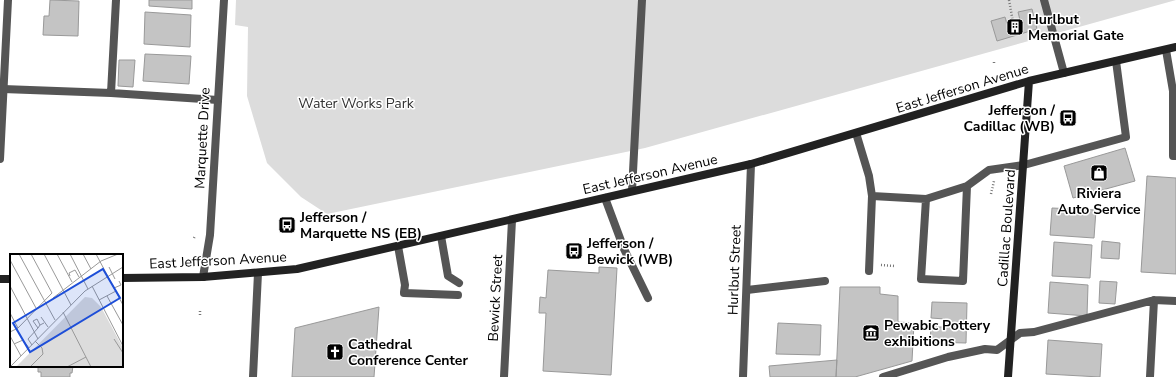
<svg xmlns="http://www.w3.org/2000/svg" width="1176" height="377" viewBox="0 0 1176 377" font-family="'Nunito Sans',sans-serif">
<rect width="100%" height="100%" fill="#fff"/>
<path fill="#dcdcdc" d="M236 0H1176L645 148 327 214 301 197 267 163 247 96 248 27 235 25Z"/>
<path fill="#c4c4c4" stroke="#999" d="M50 0 79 1 78 36 43 35 44 16H49Z
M149 0H192V9L149 6Z
M1032 9 1037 29 997 41 991 21 1005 17 1007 24 1020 20 1018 12Z
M145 12 191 15 190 47 144 44Z
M145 54 191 56 189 84 143 81Z
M119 60H135L133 87 118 86Z
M1125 148 1135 181 1073 198 1064 166Z
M1147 176 1176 178V274L1141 272Z
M1052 208 1096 210 1094 238 1050 235Z
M1102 241 1120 243 1119 259 1101 258Z
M1054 242 1092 245 1090 278 1052 276Z
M599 267 617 268 611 375 543 371 546 313H539L540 297 546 298 548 270 599 273Z
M1100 281 1117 282 1115 304 1099 303Z
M1050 282 1088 285 1087 316 1048 313Z
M840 287H880V294L898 296V322L914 323 912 361 855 377H836Z
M932 302 967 303 966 343 930 342 931 327H945V319L931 318Z
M379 307 374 377H292L295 328Z
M778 323 821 325 820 355 776 354Z
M1048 340 1102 344 1100 377 1046 374Z
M837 360 836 377H770L769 366Z
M38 366H73L72 373H70V377H41V372H38Z"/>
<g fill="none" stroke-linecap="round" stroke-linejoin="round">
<path stroke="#777" stroke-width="2.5" stroke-dasharray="1 2" stroke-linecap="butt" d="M1009 0 1013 22
M994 62V64
M991 194 994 181
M194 238 195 236
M881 265 895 266
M200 311V315"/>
<path stroke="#555" stroke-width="8" d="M1044 0 1064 73
M1166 50 1173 91V156H1176
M3 89 111 93 218 100
M111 93 116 0
M856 133 869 176 872 196 869 271
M967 186 989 170 1024 165 1126 137 1116 61
M632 191 642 0
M872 196 926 199 921 279 963 281 967 186 926 199
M605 198 624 249 648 298
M441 236 448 276 459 283
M398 246 405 285 404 292
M747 290 825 281
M404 293 458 295
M883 377 948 357 985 349 997 350 1020 333 1034 332 1154 300 1176 301
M1150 377 1154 300"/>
<path stroke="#555" stroke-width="8" d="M0 159 8 0
M203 277 210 235 224 0
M253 377 258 273
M504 377 512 220
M743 377 751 164"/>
<path stroke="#222" stroke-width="8" d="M122 278 203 277 297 269 751 164 1029 81 1176 47
M0 279H11
M1008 377 1029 81"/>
</g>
<defs>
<g id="building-square" transform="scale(0.9)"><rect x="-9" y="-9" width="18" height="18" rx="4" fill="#000" stroke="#fff"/><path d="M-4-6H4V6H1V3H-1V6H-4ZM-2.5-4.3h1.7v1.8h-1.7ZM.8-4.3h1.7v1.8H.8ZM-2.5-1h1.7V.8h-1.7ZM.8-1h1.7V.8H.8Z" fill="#fff"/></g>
<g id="bus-square" transform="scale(0.9)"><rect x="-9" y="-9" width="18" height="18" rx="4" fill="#000" stroke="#fff"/><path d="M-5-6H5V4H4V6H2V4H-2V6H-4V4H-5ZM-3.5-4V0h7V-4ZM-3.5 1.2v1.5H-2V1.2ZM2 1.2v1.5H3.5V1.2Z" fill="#fff"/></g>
<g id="shop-square" transform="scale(0.9)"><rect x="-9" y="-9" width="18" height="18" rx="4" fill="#000" stroke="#fff"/><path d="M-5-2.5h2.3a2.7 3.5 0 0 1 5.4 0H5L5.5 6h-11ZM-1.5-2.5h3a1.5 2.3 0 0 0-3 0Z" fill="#fff"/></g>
<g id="museum-square" transform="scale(0.9)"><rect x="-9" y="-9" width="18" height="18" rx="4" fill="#000" stroke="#fff"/><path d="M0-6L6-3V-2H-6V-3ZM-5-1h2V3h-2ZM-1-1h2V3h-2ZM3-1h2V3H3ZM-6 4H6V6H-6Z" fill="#fff"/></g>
<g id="church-square" transform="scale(0.9)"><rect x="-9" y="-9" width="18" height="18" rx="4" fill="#000" stroke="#fff"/><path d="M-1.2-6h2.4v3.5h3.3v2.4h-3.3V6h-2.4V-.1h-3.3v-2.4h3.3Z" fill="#fff"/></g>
</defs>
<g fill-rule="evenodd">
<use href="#building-square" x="1015" y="27"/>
<use href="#bus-square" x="1068" y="118"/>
<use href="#shop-square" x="1099" y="173"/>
<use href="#bus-square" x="287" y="225"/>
<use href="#bus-square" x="574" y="251"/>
<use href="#museum-square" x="871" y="333"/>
<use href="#church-square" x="335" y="352"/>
</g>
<g text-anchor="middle" stroke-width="3" stroke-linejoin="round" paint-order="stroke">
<g font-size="14" font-weight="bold" fill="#000" stroke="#fff" text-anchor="start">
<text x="1028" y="24">Hurlbut<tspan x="1028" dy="16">Memorial Gate</tspan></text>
<text x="1055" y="115" text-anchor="end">Jefferson /<tspan x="1055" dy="16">Cadillac (WB)</tspan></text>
<text x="1099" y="198" text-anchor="middle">Riviera<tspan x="1099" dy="16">Auto Service</tspan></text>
<text x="300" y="222">Jefferson /<tspan x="300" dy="16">Marquette NS (EB)</tspan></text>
<text x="587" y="248">Jefferson /<tspan x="587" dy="16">Bewick (WB)</tspan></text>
<text x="884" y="330">Pewabic Pottery<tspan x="884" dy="16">exhibitions</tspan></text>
<text x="348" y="349">Cathedral<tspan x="348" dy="16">Conference Center</tspan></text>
</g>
<g font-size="14" fill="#000" stroke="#fff">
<text transform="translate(962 88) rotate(-17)" y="5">East Jefferson Avenue</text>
<text transform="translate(202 138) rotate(-87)" y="5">Marquette Drive</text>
<text transform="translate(650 174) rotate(-13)" y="5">East Jefferson Avenue</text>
<text transform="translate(1006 228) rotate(-86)" y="5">Cadillac Boulevard</text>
<text transform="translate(218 260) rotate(-3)" y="5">East Jefferson Avenue</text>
<text transform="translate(734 270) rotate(-88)" y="5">Hurlbut Street</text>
<text transform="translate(495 298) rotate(-87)" y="5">Bewick Street</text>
</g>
<g font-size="14" fill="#333" stroke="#fff">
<text x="356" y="108">Water Works Park</text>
</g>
</g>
<g transform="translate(10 254)">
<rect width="113" height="113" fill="#fff"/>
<path d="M75 43 82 44 91 53 113 94V113H6Z" fill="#dcdcdc"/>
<path fill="none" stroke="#999" stroke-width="1" d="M9 0 45 66M34 0 61 51M47 0 62 28M60 0 78 35M73 0 81 15M86 0 113 51M0 6 26 54M99 13 105 25M60 22 59 19 65 16 69 23M0 32 28 85M82 32 113 92M104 34 111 31 109 27M97 42 113 71M43 44 91 7 108 0M89 46 106 37M53 58 81 113M0 59 8 74M31 63 38 73M30 71 28 74 23 67 27 65 30 71 34 69M0 78 8 74 42 39 21 0M0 82 11 102M104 85 113 99M4 90 13 86 19 94M22 91 18 85 28 74M0 113 75 37 113 13M20 113 33 100 32 94 25 87M57 113 76 103"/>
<path fill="#1d4ed8" fill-opacity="0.15" stroke="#1d4ed8" stroke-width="2" d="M93 15 110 44 20 98 3 69Z"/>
<rect width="113" height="113" fill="none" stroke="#000" stroke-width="2"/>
</g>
</svg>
